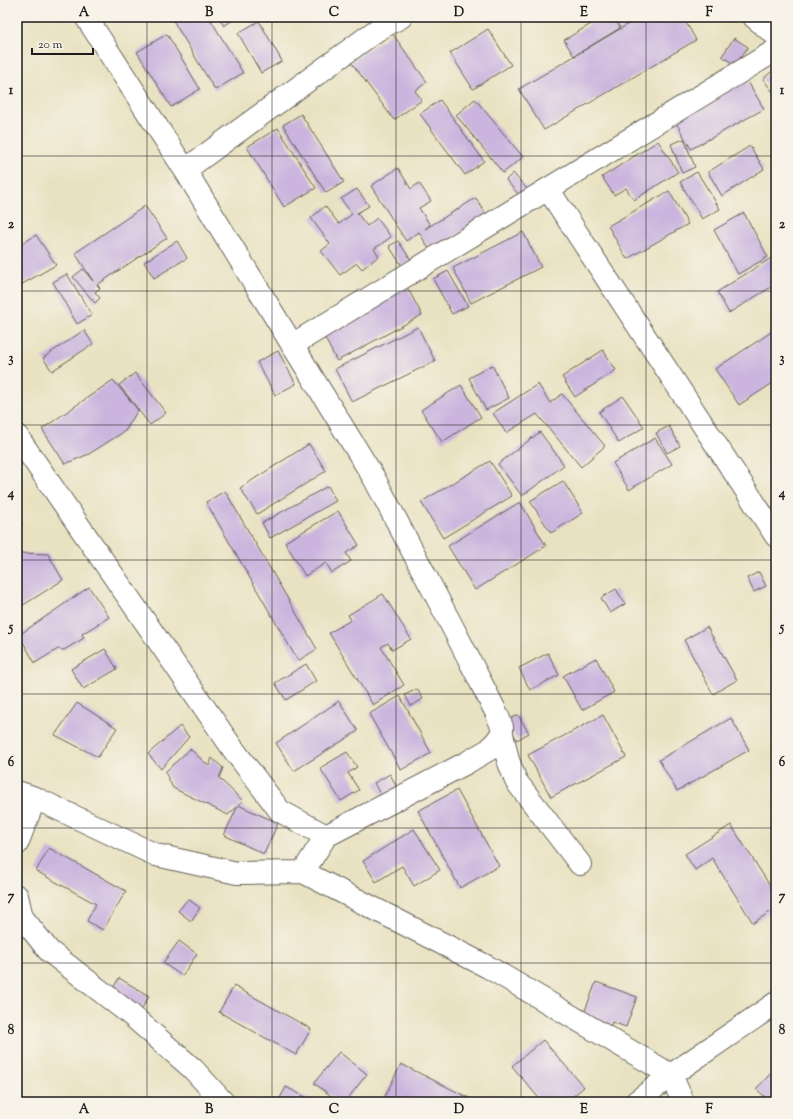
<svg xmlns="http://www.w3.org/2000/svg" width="793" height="1119" viewBox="0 0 793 1119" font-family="'Sorts Mill Goudy',serif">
<rect width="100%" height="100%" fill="#f7f3e8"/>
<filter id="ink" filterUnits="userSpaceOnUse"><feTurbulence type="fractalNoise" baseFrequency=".025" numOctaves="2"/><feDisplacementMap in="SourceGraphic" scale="8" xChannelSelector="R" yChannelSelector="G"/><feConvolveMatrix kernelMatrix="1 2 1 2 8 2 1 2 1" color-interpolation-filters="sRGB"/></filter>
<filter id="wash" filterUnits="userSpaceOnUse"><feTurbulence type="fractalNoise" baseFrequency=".012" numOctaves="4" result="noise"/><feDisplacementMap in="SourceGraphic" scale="16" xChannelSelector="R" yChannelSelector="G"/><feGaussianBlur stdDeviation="0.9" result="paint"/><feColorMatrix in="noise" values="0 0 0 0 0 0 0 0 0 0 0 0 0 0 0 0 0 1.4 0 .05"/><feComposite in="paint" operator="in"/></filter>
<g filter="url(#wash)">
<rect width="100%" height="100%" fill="#e9e2c2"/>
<g id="blocks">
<path fill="#cbb5de" d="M171 17H209L243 73 215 90Z
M218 17H237L224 26Z
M603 17H614L620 28 574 56 564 40Z
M640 17H683L696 40 544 130 519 89Z
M259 21 282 61 261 73 238 33Z
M488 29 511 65 473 89 450 53Z
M392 33 427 82 415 91 422 100 394 120 351 62Z
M167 34 200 89 171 107 137 52Z
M734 38 748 47 735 65 722 56Z
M776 68V96L763 79Z
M747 80 764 109 691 149 674 119Z
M475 99 523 157 503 173 456 115Z
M440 100 484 161 465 175 420 114Z
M301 114 344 182 326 193 283 125Z
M278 128 316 188 284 207 247 147Z
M684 139 695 167 682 173 671 144Z
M658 141 678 172 634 200 626 188 614 195 602 177Z
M750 146 764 169 722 196 708 172Z
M398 168 411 189 419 183 431 201 419 208 430 225 425 229 476 198 487 216 430 251 419 232 406 241 371 186Z
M697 172 720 209 702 219 680 182Z
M513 173 528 190 520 196 506 180Z
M357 189 369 206 357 213 367 226 377 218 391 237 374 249 379 256 362 269 357 263 340 275 321 251 330 244 311 218 325 206 339 224 352 214 341 199Z
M669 191 688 224 627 259 608 226Z
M145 206 167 238 97 285 100 288 95 292 100 298 95 303 73 277 83 269 93 281 75 253Z
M744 213 768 257 738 274 714 230Z
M523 232 541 267 471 303 453 268Z
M36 235 56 265 17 287V247Z
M177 241 187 258 154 278 144 262Z
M398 241 411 260 402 266 389 246Z
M776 255V284L729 313 717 292Z
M448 271 468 306 452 314 433 279Z
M67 274 92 315 77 324 53 282Z
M407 287 422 315 337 361 322 333Z
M418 327 435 361 352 402 335 369Z
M776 329V381L739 405 715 369Z
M84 330 93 344 52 371 43 358Z
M603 350 616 370 575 397 562 377Z
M278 351 296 384 275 395 257 362Z
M492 365 509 398 486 410 469 378Z
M135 373 166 413 150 425 119 385Z
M113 380 138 410 125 431 89 454 65 464 42 429Z
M538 384 550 403 562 394 605 446 581 467 537 414 506 433 493 413Z
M461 385 481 417 442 442 421 410Z
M623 396 644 427 619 443 599 412Z
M669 426 680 446 667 453 656 433Z
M540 432 564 465 522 496 498 464Z
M655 438 672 464 629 490 613 463Z
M309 444 326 471 257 514 240 488Z
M490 461 512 496 443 538 421 502Z
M563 481 583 513 551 533 530 501Z
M328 486 336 501 270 538 262 523Z
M225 491 317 649 298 661 206 502Z
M520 502 546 546 475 590 448 546Z
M338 511 359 545 346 553 351 561 332 573 326 563 305 576 285 542Z
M17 517 22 525 17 528Z
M17 553 48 554 63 580 17 609Z
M759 572 766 586 754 592 747 578Z
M89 587 109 617 82 634 84 638 64 650 58 649 35 663 19 635Z
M616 589 625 604 610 613 601 598Z
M383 594 411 639 392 650 388 643 381 647 404 685 373 705 329 633 351 620 348 615Z
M707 627 737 680 713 694 684 640Z
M105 649 117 669 83 689 71 669Z
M548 653 559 675 530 690 519 668Z
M596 658 614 692 582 710 563 676Z
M306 664 316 681 286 700 275 683Z
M417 689 423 699 411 706 405 695Z
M400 696 431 753 401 770 369 714Z
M339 701 358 731 294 771 276 743Z
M77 703 117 728 98 757 55 735Z
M518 715 529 733 517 740 506 721Z
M603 715 626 757 551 797 528 755Z
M731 718 749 750 677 791 659 760Z
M180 726 189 737 161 769 148 754Z
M190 749 209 766 212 758 223 768 219 778 243 801 238 805 278 823 264 854 224 835 238 806 228 815 173 788 165 772Z
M347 752 357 767 348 773 359 790 341 801 320 768Z
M390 774 399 792 383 800 374 783Z
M457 790 499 866 460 888 418 811Z
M731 825 776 895V908L753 923 712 858 695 870 685 854Z
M414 829 440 870 414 886 402 866 376 882 363 861Z
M49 848 126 891 103 930 87 921 96 904 36 871Z
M188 899 200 908 191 921 178 911Z
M179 941 197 954 182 976 163 963Z
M119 978 149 996 140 1012 109 995Z
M596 982 637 997 626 1027 612 1022 608 1031 581 1021Z
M234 986 311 1029 296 1055 219 1012Z
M543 1040 584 1087 566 1102H542L512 1066Z
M339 1052 367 1074 345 1102H339L314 1083Z
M401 1064 477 1102H382Z
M776 1068V1102H771L756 1089Z
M286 1087 315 1102H278Z"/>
</g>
</g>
<g filter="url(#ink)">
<use href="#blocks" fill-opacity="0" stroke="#646156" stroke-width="1"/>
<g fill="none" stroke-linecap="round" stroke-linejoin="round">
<g stroke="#646156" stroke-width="24">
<path id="minor" d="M86 17 185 170 374 478 452 626 497 714 502 727V734L490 749 466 763 326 836 303 872
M754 17 768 29 776 35
M185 170 377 30 401 17
M548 189 776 536
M292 345 776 50
M17 436 233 749 280 811 326 836
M502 734 508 760 516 781 580 864
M17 792 35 798 156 855 237 873 303 872 488 967 671 1075 683 1102
M17 844 35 798
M17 896 22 917 49 951 130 1014 193 1069 223 1102"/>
</g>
<g stroke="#646156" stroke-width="24">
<path id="secondary" d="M636 1102 671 1075 776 1003"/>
</g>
<use href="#minor" stroke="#fff" stroke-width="22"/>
<use href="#secondary" stroke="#fff" stroke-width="22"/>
</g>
</g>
<path fill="none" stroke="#1c1c1c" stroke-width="1" stroke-opacity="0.55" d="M147 17V1102M272 17V1102M396 17V1102M521 17V1102M646 17V1102M17 156H776M17 291H776M17 425H776M17 560H776M17 694H776M17 828H776M17 963H776"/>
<rect width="793" height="1119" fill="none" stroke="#f7f3e8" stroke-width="44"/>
<path d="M32 48v6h61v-6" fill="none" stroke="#1c1c1c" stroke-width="2"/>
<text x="38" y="48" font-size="12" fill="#1c1c1c" stroke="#f7f3e8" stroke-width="3" paint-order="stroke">20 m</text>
<rect x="22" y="22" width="749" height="1075" fill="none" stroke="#1c1c1c" stroke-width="1.5"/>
<g font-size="13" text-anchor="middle" font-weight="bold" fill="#1c1c1c">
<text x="84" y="16">A</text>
<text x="209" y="16">B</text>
<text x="334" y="16">C</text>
<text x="459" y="16">D</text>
<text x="584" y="16">E</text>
<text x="709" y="16">F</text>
<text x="11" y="94">1</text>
<text x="782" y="94">1</text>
<text x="11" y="228">2</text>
<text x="782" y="228">2</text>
<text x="11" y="362">3</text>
<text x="782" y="362">3</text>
<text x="11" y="497">4</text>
<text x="782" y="497">4</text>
<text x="11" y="631">5</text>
<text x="782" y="631">5</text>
<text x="11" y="766">6</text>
<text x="782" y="766">6</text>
<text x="11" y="900">7</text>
<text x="782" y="900">7</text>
<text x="11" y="1034">8</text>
<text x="782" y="1034">8</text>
<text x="84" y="1113">A</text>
<text x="209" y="1113">B</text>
<text x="334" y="1113">C</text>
<text x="459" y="1113">D</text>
<text x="584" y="1113">E</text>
<text x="709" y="1113">F</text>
</g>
</svg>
